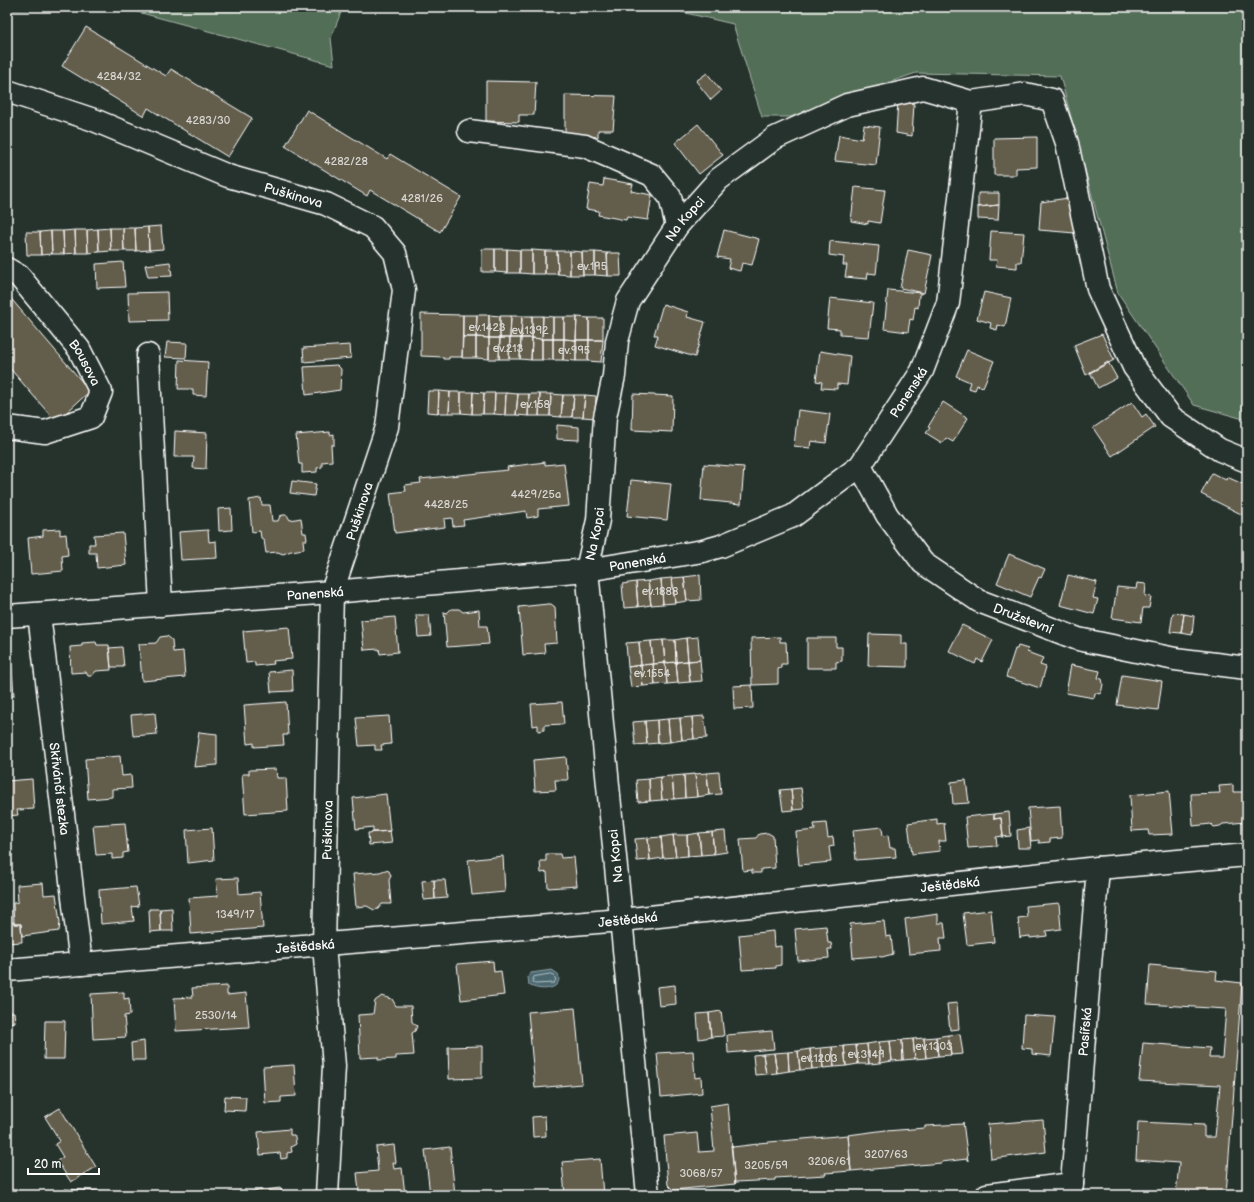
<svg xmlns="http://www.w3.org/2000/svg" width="1254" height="1202" viewBox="0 0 1254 1202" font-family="'Balsamiq Sans',sans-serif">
<rect width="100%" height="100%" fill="#26332d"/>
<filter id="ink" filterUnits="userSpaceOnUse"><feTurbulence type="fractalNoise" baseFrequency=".025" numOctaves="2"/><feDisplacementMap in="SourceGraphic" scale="8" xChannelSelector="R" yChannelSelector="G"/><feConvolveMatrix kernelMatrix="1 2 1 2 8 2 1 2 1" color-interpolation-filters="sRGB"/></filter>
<g filter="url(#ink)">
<path fill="#526e56" stroke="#a8b6aa" d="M7 7H343L331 38 334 65 123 8 7 10Z
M660 7H1247V420L1194 405 1118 293 1060 76 916 73 790 117H762L733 24Z"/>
<path fill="#4b6771" stroke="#93a4aa" d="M552 970 558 974C564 990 540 992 529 985L528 977 531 973Z"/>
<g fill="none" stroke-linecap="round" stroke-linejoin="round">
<path stroke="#b7c2c6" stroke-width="1" d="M551 974 556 979 554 983 535 984 532 982 534 977Z"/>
</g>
<path fill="#635d4c" stroke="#fff" d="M86 27 166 76 171 69 252 118 228 157 148 108 144 116 62 66Z
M707 73 721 91 711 100 696 81Z
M486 81 536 82 534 115H519V122L486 121Z
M565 95 616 96 613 130H598V137L565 134Z
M898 100 914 104 912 136 896 133Z
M307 110 387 159 390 154 461 197 440 232 370 190 367 196 285 146Z
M698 124 723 155 699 174 675 143Z
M864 125 880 127 876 165 835 161 839 135 862 139Z
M1037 137V167L1016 168V175H994V138Z
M604 179 633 184 631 191 652 195 648 220 627 217 626 220 598 215 599 211 586 209 590 184 603 186Z
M855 187 885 190 880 223 868 221V224L851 221Z
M978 193H999V205L978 207Z
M1068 198 1075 233 1039 230 1041 202Z
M999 205 998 220 978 219V207Z
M161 226 163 249 149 250 148 227Z
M148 227 149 250 136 251 135 228Z
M110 228H123L124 251H111Z
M110 228 111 251 99 252 98 229Z
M123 228H135L136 251H124Z
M98 229 99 252 88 253 87 230Z
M75 230H87L88 253H76Z
M75 230 76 253 64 254 63 231Z
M724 230 759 239 752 265 742 263 740 271 728 268 730 259 717 257Z
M51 231 52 254 41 255 40 232Z
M51 231H63L64 254H52Z
M991 231 1024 233 1021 262H1017V268L996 266 997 260H989Z
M26 232H40L41 255H27Z
M830 241 879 246 876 274 868 273 867 279 845 277 847 265H843L844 257 829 255Z
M482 249H495V272H482Z
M495 249H507V273L495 272Z
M507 249 520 250V273H507Z
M520 250H532V274L520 273Z
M532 250 545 251V274H532Z
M908 250 932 255 924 293 900 288Z
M545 251H557L558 274H545Z
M557 251H570V275L558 274Z
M570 251 582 252 583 275H570Z
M582 252H595V275H583Z
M595 252 607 253 608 276 595 275Z
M607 253H620L621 276H608Z
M123 262 125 287 97 288 96 264Z
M170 262 172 276 148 277 145 265Z
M888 290 922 293 919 295 918 308 915 307 913 320 910 319 908 332 884 329Z
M167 292 168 320 129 321 128 293Z
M984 292 1011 298 1005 327 998 325 997 330 990 328 991 323 977 319Z
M7 294 90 391 56 422 7 365Z
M830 298 873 303 869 337 840 335V329L827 328Z
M663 304 688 312 687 317 705 322 695 357 655 345 658 335H654Z
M421 314 463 315 462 357H449V359H443V357L421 356Z
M463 315H477L476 337H463Z
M477 315H489V338L476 337Z
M489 315 500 316V338H489Z
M500 316H511L510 338H500Z
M511 316H522L521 338H510Z
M522 316H532V338H521Z
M532 316H543L542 339 532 338Z
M543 316 553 317V339H542Z
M553 317H564V339H553Z
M564 317H577L576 340 564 339Z
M577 317 589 318V340H576Z
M589 318H603V340H589Z
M1102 334 1114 360 1086 375 1074 345Z
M463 337H476V358H462Z
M476 337 489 338V359L476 358Z
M489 338H500L499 359H489Z
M500 338H510L509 359H499Z
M510 338H521L520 359H509Z
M521 338H532L531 360 520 359Z
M532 338 542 339V360H531Z
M542 339H553V360H542Z
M553 339H564L563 360H553Z
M564 339 576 340V361L563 360Z
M576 340H589L588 361H576Z
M589 340H603L601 362 588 361Z
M167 342 187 343 186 358 165 357Z
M350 345 351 358 304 362 303 348Z
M967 350 994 361 983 387 977 385 975 390 968 388 970 382 956 376Z
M820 351 850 356 847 385 837 384V389L821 388 822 382 816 381Z
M179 360 208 362 206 396 193 395V389H178Z
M1108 362 1117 378 1098 388 1090 372Z
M337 365 341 369 340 390 306 395 304 367Z
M428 391H439L438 413 427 412Z
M439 391 450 392 449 413H438Z
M450 392H461V413H449Z
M461 392H473L472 414 461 413Z
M473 392 484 393 483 414H472Z
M484 393H495L494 414H483Z
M495 393H506L505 415 494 414Z
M506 393 518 394 516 415H505Z
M518 394H529L528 416 516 415Z
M529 394H540L539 416H528Z
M540 394H551L550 416H539Z
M551 394 563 395 561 417 550 416Z
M633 394 673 396 672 432 632 430Z
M563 395H574L572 417H561Z
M574 395H585L583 417H572Z
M585 395 596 396 595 418 583 417Z
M943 402 968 418 953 442 946 438 942 443 926 433 930 428 928 427Z
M1132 402 1142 417 1146 414 1155 427 1112 456 1093 428Z
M798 410 830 414 826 443 811 441 810 448 794 446Z
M557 425 579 427V440L557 439Z
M175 431 207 433 206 469 193 468 194 457H174Z
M330 432V435L334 434V445H331L332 461 322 462V467L317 468V472L302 473V464H299L296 435Z
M545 462V465L564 463 569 506 538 509V516L527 518 526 511 463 520 464 525 453 526 452 518 444 519 445 527 395 533 390 493 406 491 405 485 421 483 420 479 508 470 507 467Z
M704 464 744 467 741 504 701 500Z
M1212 473 1226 480 1227 477 1247 486V511L1245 516 1201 494Z
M631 480 671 484 667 520 627 516Z
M292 481 316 484 314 496 290 493Z
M261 498 262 505H270L272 521H278L280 516 283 515H287L290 520 301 518 303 533H306L307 540H303L304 549 291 551 283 554 278 552 266 553 264 540 261 538 260 531 252 532 249 500Z
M231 508 232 530 219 531 218 509Z
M60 529V535L66 534 68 555 62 556 63 571 31 574 28 538 43 536V530Z
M208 530 209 542 216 541 217 558 181 560 179 532Z
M123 533 126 565 97 568 96 553H89V544H95L94 535Z
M1009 554 1045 569 1041 578 1039 577 1030 597 997 583Z
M700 575 701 600 687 601 684 577Z
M1068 575 1097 582 1093 598 1098 599 1094 614 1060 605Z
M684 577 687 601 675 603 672 578Z
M672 578 675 603 663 604 661 579Z
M661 579 663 604 651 605 648 581Z
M648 581 651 605 638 607 636 582Z
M636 582 638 607 624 608 622 584Z
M1137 583 1146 584 1145 596 1151 597 1149 608H1143L1141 622 1112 618 1117 587 1136 589Z
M548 604H551L555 607 557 643 544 644 545 653 523 655 519 607Z
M451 609H459L463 612 479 610 480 626H487L489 644 447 647 444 612 447 613Z
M1173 613 1184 614 1181 633 1170 632Z
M1184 614 1194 616 1192 635 1181 633Z
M416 615H429L431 636 418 637Z
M395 617 398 652 380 654 379 649 364 650 361 620Z
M962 625 993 640 982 662 977 659 975 664 949 651Z
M289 627 292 659 273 661 274 664 255 666V662L246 663 243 631Z
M869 634 901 635V644H907V667L868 666Z
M167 636 172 640 173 652 183 651 185 677 142 681 139 644 156 643 160 637Z
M698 637 700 660 688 661 686 638Z
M780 637V642H786L787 664H781V668L778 669V684L752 685 751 638Z
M686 638 688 661 676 662 675 640Z
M807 638H836V647H842V661L836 662V668H807Z
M663 640 665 663 653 664 651 641Z
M663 640H675L676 662 665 663Z
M651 641 653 664 641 665 639 642Z
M96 642 97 645H109L111 670 96 671 92 676H88L86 672 71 673 70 647 82 646V643Z
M639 642 641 665 628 667 626 643Z
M1018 646 1028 649 1027 652 1043 658 1040 665 1046 667 1040 688 1006 677 1015 649H1017Z
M122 647 124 667H111L109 648Z
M7 655H11L14 696H7Z
M700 660 702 681 690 682 688 661Z
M688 661 690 682 678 683 676 662Z
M676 662 678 683 667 684 665 663Z
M665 663 667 684 655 685 653 664Z
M653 664 655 685 643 686 641 665Z
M641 665 643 686 631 687 628 667Z
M1071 665 1100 671 1098 678 1102 679 1103 684 1101 694 1095 693 1094 698 1066 693Z
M292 670 293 691 271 692 269 672Z
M1122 675 1162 681 1158 710 1117 705Z
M752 685 753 708 734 709 733 686Z
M286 702 288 735H283L284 745 254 747V743L247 744 244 705Z
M562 702 564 724 544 725V730L538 731V725L533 726 531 704Z
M155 713 157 734 133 736 131 715Z
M389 716 391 744 381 745 382 750H375V745L359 746 356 718Z
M704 716 707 738 694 739 692 717Z
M692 717 694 739 682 740 680 718Z
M680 718 682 740 670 742 668 719Z
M668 719 670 742 658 743 657 720Z
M657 720 658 743 647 744 645 721Z
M645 721 647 744 635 745 633 722Z
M199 732 217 734V765L194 767Z
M120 756 122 776 131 775 132 788 112 789V797L88 799 85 759Z
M566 757 568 780H555L556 790 535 791 533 760Z
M276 769 277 778H286L288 811 245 814 242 774H249V770Z
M719 772 721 794 709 795 707 773Z
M707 773 709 795 697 797 695 774Z
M695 774 697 797 685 798 684 775Z
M684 775 685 798 674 799 672 776Z
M672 776 674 799 662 800 660 777Z
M660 777 662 800 650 801 649 779Z
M32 779 34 809 17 810 18 815 7 816V781Z
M649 779 650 801 638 802 636 780Z
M966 780 969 803 953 804 951 782Z
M1233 785V792H1246V822L1223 824 1220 826 1214 827 1211 824 1193 826 1191 794 1220 793 1219 786Z
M801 788 804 809 793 810 791 789Z
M791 789 793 810 783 811 780 790Z
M1169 791 1173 834 1149 835 1148 830 1132 831 1130 795Z
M386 794 390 831 373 832V827L356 829 353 798Z
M1060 806 1062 838 1050 839V842L1039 843V840L1031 841 1028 808Z
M1009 812 1011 836 1001 837 1003 836 1001 818 994 819V814Z
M994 814V819L1001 818 1003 836 996 837 997 846 968 848 965 817Z
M1246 815H1247V833H1246Z
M937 819V824L944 823 946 841H939L940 851 912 854 908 823Z
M125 823 128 852 123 853V858L112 859V854L96 855 93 825Z
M826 823 828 838 833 837 834 846 829 847 831 862 799 865 796 832 815 830 814 824Z
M882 827 883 836 888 835 890 848H895L896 857 856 860 853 830Z
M212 828 214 860 188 863 186 830Z
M1029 828 1031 848H1018L1017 830Z
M390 831 392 843 369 845 368 833Z
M725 831 727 852 714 854 712 832Z
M712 832 714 854 701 855 699 833Z
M699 833 701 855 688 856 687 835Z
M768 833 773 836 775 868 761 869V873H752V870L743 871 740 839 756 838 759 834Z
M673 835H687L688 856 676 857Z
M673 835 676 857 663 858 661 837Z
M661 837 663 858 650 860 648 838Z
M648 838 650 860 637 861 635 839Z
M546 854H560L561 858 574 857 577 886 548 888 547 872 541 873 540 861H546Z
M503 856 505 892 472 895 468 860Z
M385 870 389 871 391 876 389 880 391 904H382L378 909 374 910 367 906 356 907 353 874 380 872Z
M238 878 239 894 260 892 263 928 191 934 189 898 218 896 216 879Z
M434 880 435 899 424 900 422 881Z
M434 880H445L447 898 435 899Z
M43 883 44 895 56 894 60 922 59 931 22 936 21 924H14L13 903 18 902 17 885Z
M136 887 139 906 132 907 134 921 101 924 99 890Z
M1059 903 1061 929 1046 931 1047 936 1030 938V936L1021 937 1020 938 1018 918 1027 917 1026 906Z
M172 908 173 931H161L160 909Z
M149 909H160L161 931 150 932Z
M991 910 994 942 967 945 963 913Z
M938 914V923H944L946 938H940L941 951 909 954 905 919Z
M884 921 886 937 891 936 893 954 882 957 876 956 853 958 850 924Z
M14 922V924H21L22 942 7 943V923Z
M826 926 828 943H831L832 949H828L829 958 798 961 795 929Z
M773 931 774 947 781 946V965L776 966V968L742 970 739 935Z
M493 961 494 972 501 971 504 995 461 1000 457 964Z
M1150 965 1217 971 1216 980 1242 983 1226 1195H1176L1179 1163 1136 1160 1138 1122 1204 1125V1137H1215L1220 1085 1139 1081 1143 1043 1210 1048 1209 1058H1222L1226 1009 1147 1004Z
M675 985 676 1004 659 1006 657 987Z
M227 986V995L246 993 249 1027 176 1031 174 998 193 997 192 988Z
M124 992V999L129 998 130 1015 124 1016 126 1037 93 1039 91 994Z
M382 996 392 999 396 1006H411L412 1022 417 1026 415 1031 412 1033 414 1055 396 1056V1059L378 1060V1057L360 1058 358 1015 373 1014 375 1001Z
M7 999 9 1012H14L15 1022 9 1023 10 1038H7Z
M957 1003 959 1029 950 1030 947 1004Z
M575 1008 582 1084 535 1088 528 1012Z
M721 1011 724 1036 711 1037 709 1013Z
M709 1013 711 1037 699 1039 697 1014Z
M1024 1015 1055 1017 1051 1056 1032 1054V1049L1022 1048Z
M45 1021H65L64 1059H44Z
M772 1031 774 1049 728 1053 727 1035Z
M960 1034 963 1054 951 1055 948 1035Z
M948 1035 951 1055 938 1056 936 1037Z
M936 1037 938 1056 926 1058 924 1038Z
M924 1038 926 1058 915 1059 913 1039Z
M913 1039 915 1059 903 1060 902 1040Z
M902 1040 903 1060 892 1061 890 1041Z
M144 1041 145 1060H132L131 1043Z
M890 1041 892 1061 880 1063 879 1042Z
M879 1042 880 1063 869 1064 867 1044Z
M867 1044 869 1064H858L856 1045Z
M856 1045 858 1064 846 1066 844 1046Z
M482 1046V1078L449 1079 448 1047Z
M844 1046 846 1066 834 1067 832 1047Z
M832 1047 834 1067 823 1068 821 1048Z
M821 1048 823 1068 812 1069 810 1049Z
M810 1049 812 1069 800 1070 798 1051Z
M693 1051 695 1078 701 1077 702 1093 661 1097 657 1053Z
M798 1051 800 1070 789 1071 788 1052Z
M788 1052 789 1071 777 1073 774 1053Z
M774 1053 777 1073 766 1074 763 1054Z
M763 1054 766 1074 755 1075 753 1055Z
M294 1065 296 1096 281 1097V1102L265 1103 263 1067Z
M225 1096 246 1097 245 1111 224 1110Z
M728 1103 735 1184 673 1190 668 1185 664 1136 697 1133 699 1152 714 1151 710 1106Z
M60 1108 96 1167 71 1182 57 1161 63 1157 55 1144 60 1141 45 1117Z
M545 1116 546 1136 533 1137 532 1117Z
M1043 1120 1046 1152 991 1159 988 1124Z
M963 1122 968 1161 967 1159 941 1162V1163L851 1171 848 1135 886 1130V1131L925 1128V1126L963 1124Z
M290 1129V1135H294L295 1137 296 1144 291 1147 292 1152 287 1153V1158L281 1159 280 1153 260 1155 258 1132Z
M848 1135 851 1171 825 1173 826 1175 775 1178V1180L736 1182 735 1184 731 1145 733 1147 758 1144V1143Z
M394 1145 396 1163H393L394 1169 402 1168 405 1195H356L359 1191 357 1173 378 1171 376 1147Z
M450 1147 455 1195H430L425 1150Z
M600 1159 603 1195H565L562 1162Z
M281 1188 282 1195H257L256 1191Z
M65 1189 132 1193V1195H65Z
M245 1191V1195H229V1192Z
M256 1191 257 1195H245V1192Z"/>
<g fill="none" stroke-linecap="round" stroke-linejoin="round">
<g stroke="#fff" stroke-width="25">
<g id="street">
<path id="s1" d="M7 91 94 120 228 176 326 204 373 227 395 253 404 290 387 427 332 592 324 945 334 1066 327 1195"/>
<path d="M469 131 585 146 652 175 670 197 677 226"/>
<path id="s2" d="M7 269 19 276 79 349 101 392 91 417 45 432 7 427"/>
<path d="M148 355 161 605"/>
<path id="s3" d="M860 466 887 515 923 563 979 601 1078 639 1175 659 1247 668"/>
<path id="s4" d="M39 614 81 964"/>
<path id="s5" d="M7 616 332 592 587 570 703 551 721 546 793 516 860 466 922 371 948 303 971 102"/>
<path id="s6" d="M7 970 622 920 1098 868 1247 855"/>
<path id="s7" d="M648 1195 587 570 598 520 605 417 614 376 617 341 628 301 677 226 719 179 775 138 847 105 923 88 971 102 1025 94 1052 100 1067 143 1098 289 1134 367 1171 417 1220 450 1247 461"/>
<path d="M987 1195 1072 1184"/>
<path id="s8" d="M1071 1195 1098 868"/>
</g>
</g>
<use href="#street" stroke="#26332d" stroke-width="22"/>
</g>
</g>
<g text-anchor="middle" stroke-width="4" stroke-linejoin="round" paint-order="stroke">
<g font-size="11" fill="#d8d6d2">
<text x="119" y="80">4284/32</text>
<text x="208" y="124">4283/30</text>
<text x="346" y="165">4282/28</text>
<text x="422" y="202">4281/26</text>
<text x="592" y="270">ev.195</text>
<text x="487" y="331">ev.1423</text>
<text x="530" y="334">ev.1392</text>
<text x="508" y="352">ev.213</text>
<text x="574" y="354">ev.995</text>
<text x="535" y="408">ev.158</text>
<text x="536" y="498">4429/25a</text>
<text x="446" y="508">4428/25</text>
<text x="660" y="595">ev.1888</text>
<text x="652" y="677">ev.1554</text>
<text x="235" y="918">1349/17</text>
<text x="216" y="1019">2530/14</text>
<text x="934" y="1050">ev.1303</text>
<text x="866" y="1058">ev.3149</text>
<text x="819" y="1062">ev.1203</text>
<text x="886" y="1158">3207/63</text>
<text x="829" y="1165">3206/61</text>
<text x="766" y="1169">3205/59</text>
<text x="701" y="1177">3068/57</text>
</g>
<g font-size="13" fill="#fff" stroke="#26332d">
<text dy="5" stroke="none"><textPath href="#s1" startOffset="305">Puškinova</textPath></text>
<text dy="5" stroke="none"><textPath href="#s7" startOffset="1001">Na Kopci</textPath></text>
<text dy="5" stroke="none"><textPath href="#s2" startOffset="123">Bousova</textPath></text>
<text dy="5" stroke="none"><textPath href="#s5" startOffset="968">Panenská</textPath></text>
<text transform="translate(359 511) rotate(-72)" y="5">Puškinova</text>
<text dy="5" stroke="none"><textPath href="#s7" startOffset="665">Na Kopci</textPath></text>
<text dy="5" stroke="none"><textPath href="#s5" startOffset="633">Panenská</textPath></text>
<text dy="5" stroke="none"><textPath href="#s5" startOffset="309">Panenská</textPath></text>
<text dy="5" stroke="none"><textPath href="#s3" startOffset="231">Družstevní</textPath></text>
<text dy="5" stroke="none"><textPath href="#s4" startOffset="176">Skřivánčí stezka</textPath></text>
<text transform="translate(327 830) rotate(-89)" y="5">Puškinova</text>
<text transform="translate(615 856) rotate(-96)" y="5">Na Kopci</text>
<text dy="5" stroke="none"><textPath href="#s6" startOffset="947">Ještědská</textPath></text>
<text dy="5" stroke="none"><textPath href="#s6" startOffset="623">Ještědská</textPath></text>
<text dy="5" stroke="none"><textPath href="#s6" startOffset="299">Ještědská</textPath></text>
<text dy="5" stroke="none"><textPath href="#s8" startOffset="164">Pasířská</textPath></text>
</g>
</g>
<rect width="1254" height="1202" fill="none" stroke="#26332d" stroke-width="24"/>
<rect x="12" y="12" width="1230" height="1178" fill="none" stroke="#fff" stroke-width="1.5" filter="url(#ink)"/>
<path d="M28 1168v6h71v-6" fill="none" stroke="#ffffff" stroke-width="2"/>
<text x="34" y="1168" font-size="12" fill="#ffffff" stroke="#26332d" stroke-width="3" paint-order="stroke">20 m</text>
</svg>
